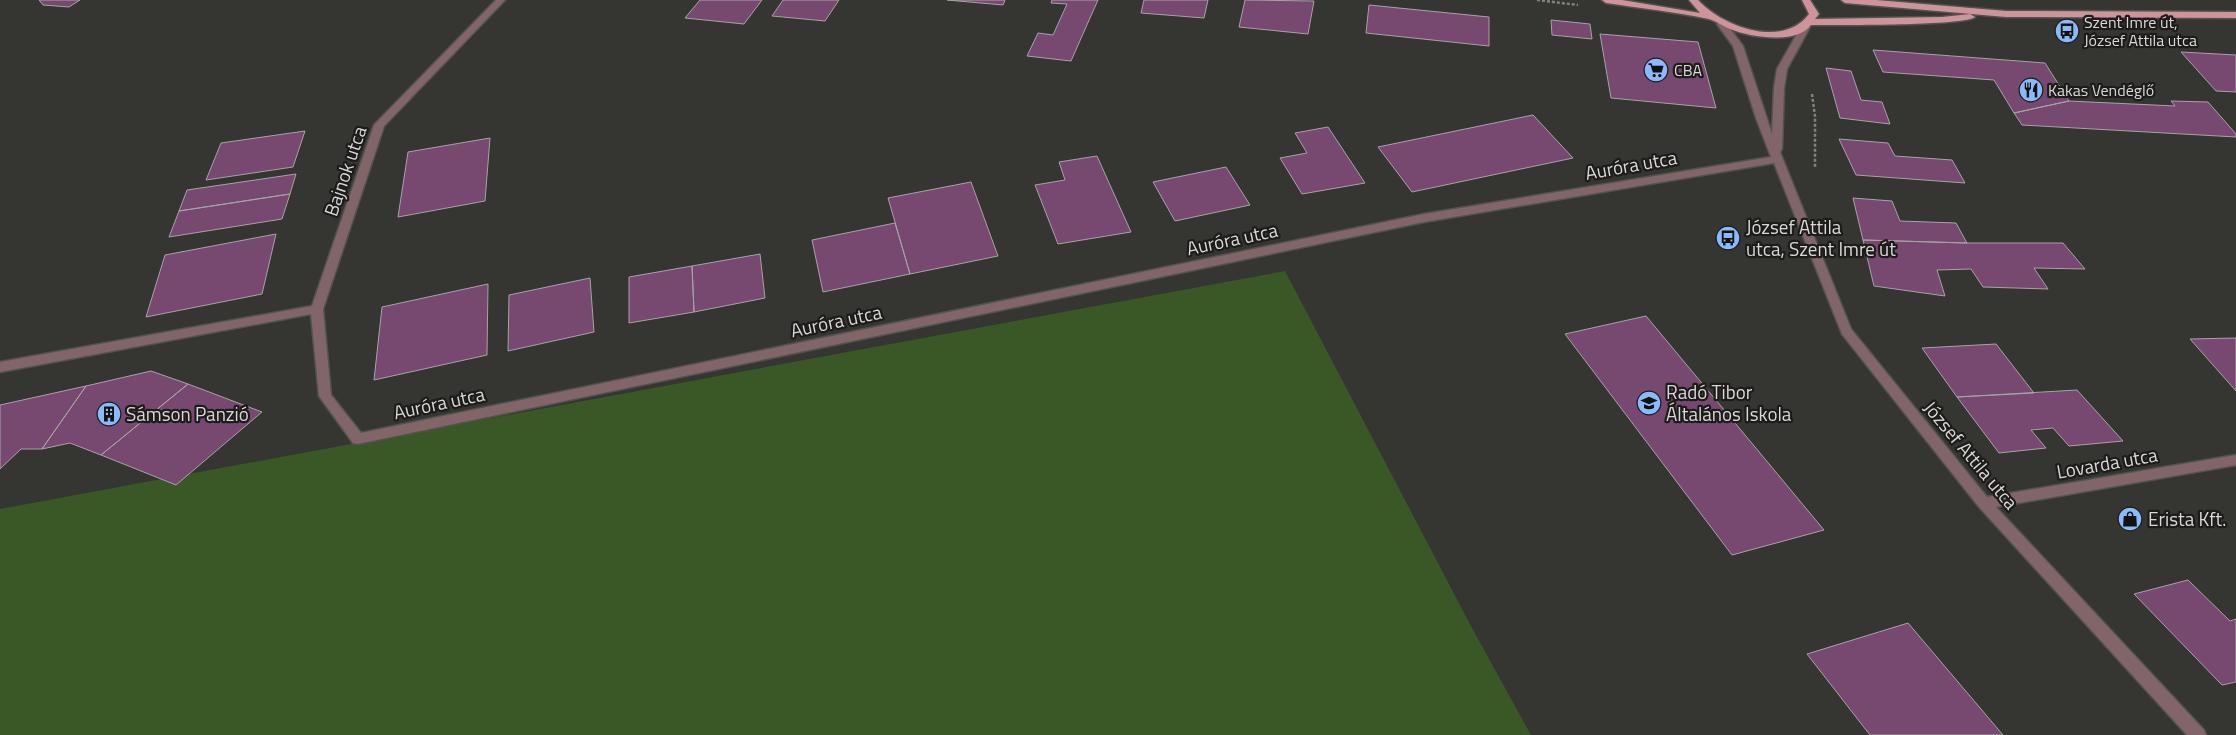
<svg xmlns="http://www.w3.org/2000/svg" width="2236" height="735" viewBox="0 0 2236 735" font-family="'Titillium Web',sans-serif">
<rect width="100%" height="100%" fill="#353531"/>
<path fill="#395826" d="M1285 271 1472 628 1531 735H0V509Z"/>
<path fill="#774970" stroke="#a7a3a6" d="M39 0H80L69 7 43 5Z
M700 0H762L744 24 685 18Z
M783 0H839L825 21 772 16Z
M947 0H1005L1003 5Z
M1052 0H1098L1071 61 1027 56 1038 33 1053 35 1067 4 1051 3Z
M1144 0H1208L1204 18 1141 13Z
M1245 0 1314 1 1308 34 1239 27Z
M1369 5 1489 17V46L1366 33Z
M1551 20 1590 24 1592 39 1552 35Z
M1600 34 1698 42 1716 108 1611 98Z
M1873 50 2045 63 2069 101 2014 113 1994 80 1883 72Z
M2181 52 2236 55V92L2216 91Z
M1826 68 1851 71 1861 100 1882 102 1890 124 1840 118Z
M2069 101 2175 106 2171 101 2208 102 2236 134V137L2022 125 2014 113Z
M1533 115 1573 158 1412 192 1378 147Z
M1328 127 1365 183 1302 194 1280 158 1307 153 1295 133Z
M305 131 293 167 206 180 221 143Z
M490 138 485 201 398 217 408 152Z
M1839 139 1888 143 1895 156 1952 160 1965 183 1856 175Z
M1097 156 1131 232 1058 244 1035 185 1065 180 1059 162Z
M1226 167 1250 205 1175 221 1153 182Z
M296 174 290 194 179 211 187 190Z
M971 182 998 256 910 274 888 198Z
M290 194 282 219 169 237 179 211Z
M1853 198 1892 201 1900 221 1956 223 1967 243 1863 240Z
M895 223 910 274 823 292 812 240Z
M276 234 262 294 146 317 165 255Z
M1863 240 1967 243H2063L2085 269 2034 268 2048 289 1983 287 1971 269 1937 270 1945 296 1874 286Z
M760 254 765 298 694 312 692 266Z
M692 266 694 312 629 323V277Z
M590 278 594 332 508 351 509 295Z
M488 284 487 355 374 380 382 307Z
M1646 316 1824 530 1732 555 1565 334Z
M2236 338V391L2190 339Z
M1996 344 2034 393 1957 397 1922 348Z
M151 371 188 384 101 455 70 443 42 449 86 386Z
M188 384 262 412 176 485 101 455Z
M86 386 42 449H21L0 469V405Z
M2077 390 2123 441 2069 446 2053 428 2031 430 2046 448 1999 453 1957 397Z
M2188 580 2230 621 2236 619V682L2222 685 2134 594Z
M1908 623 2003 735H1870L1807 654Z"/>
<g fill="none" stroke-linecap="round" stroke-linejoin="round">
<g stroke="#52524f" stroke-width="3">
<path id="minor" d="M496 0H505L384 126 323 309 331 395 361 433 1424 214 1771 157 1756 118 1733 46 1717 24 1719 22H1725L1743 46 1772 134 1774 88 1777 69 1802 25H1808L1810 27 1787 69 1784 88 1782 149 1780 152 1851 329 1987 497 2236 455V465L1996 507 2204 730 2206 735H2187L1979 507 1842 334 1774 163 1424 222 358 444 353 443 319 396 311 314 0 372V362L312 306 374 125Z"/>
</g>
<g stroke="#52524f" stroke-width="3">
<path id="major" d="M1602 0H1622L1700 13 1689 0H1698C1723 27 1783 49 1809 14L1802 0H1810L1819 14 1815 19 1942 17 1970 14 1975 17C1964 26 1833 25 1811 25 1796 45 1750 37 1730 29 1723 26 1716 21 1709 19 1676 12 1640 8 1606 3Z
M1841 0H1876L2006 11 2236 12V18L2006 17 1845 3Z"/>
</g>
<path stroke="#82827f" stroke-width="2.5" stroke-dasharray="3 2" stroke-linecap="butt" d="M1537 0 1578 5
M1812 94 1815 116V167"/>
<use href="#minor" fill="#826569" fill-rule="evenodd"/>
<use href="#major" fill="#ce939b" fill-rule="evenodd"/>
</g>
<defs>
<g id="bus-disc" transform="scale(1.25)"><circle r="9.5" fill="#89bafc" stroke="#1d1c1b"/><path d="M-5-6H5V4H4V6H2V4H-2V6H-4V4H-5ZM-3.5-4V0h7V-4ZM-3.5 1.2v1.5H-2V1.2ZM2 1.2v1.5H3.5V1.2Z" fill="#111"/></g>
<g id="supermarket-disc" transform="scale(1.25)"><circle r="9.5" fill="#89bafc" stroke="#1d1c1b"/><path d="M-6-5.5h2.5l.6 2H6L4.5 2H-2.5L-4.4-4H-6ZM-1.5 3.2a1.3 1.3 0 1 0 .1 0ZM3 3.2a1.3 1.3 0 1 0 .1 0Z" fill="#111"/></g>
<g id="restaurant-disc" transform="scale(1.25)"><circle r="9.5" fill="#89bafc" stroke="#1d1c1b"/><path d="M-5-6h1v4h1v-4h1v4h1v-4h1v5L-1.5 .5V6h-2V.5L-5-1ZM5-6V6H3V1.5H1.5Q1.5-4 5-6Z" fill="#111"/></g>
<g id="school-disc" transform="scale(1.25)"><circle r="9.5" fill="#89bafc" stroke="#1d1c1b"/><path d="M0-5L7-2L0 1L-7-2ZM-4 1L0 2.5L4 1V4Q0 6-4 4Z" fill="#111"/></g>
<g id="building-disc" transform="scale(1.25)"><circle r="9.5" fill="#89bafc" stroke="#1d1c1b"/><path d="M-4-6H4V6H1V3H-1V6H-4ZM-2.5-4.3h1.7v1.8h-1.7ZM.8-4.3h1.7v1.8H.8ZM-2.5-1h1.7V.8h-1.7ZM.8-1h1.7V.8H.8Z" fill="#111"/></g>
<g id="shop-disc" transform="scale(1.25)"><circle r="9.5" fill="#89bafc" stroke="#1d1c1b"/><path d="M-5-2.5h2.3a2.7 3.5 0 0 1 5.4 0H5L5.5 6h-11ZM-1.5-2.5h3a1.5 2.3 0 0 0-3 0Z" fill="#111"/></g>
</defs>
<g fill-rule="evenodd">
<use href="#bus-disc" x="2067" y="31"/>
<use href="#supermarket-disc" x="1656" y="70"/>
<use href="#restaurant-disc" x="2031" y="90"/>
<use href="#bus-disc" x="1728" y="238"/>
<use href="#school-disc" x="1649" y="403"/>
<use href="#building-disc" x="109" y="414"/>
<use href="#shop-disc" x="2130" y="519"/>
</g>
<g text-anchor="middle" stroke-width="4.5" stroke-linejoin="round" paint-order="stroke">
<g font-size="16" fill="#d8d8d6" stroke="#1d1c1b" text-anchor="start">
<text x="2084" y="28">Szent Imre út,<tspan x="2084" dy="18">József Attila utca</tspan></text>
<text x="1674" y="76">CBA</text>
<text x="2048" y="96">Kakas Vendéglő</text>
</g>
<g font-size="19" fill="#d8d8d6" stroke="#1d1c1b">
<text transform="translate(1631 165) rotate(-10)" y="7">Auróra utca</text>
<text transform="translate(345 171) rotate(-71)" y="7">Bajnok utca</text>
<text transform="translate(1232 239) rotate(-12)" y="7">Auróra utca</text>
<text transform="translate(836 321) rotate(-12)" y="7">Auróra utca</text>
<text transform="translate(439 403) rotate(-12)" y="7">Auróra utca</text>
<text transform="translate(1971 455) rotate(50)" y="7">József Attila utca</text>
<text transform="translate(2107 463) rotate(-10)" y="7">Lovarda utca</text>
</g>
<g font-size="19" fill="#d8d8d6" stroke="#1d1c1b" text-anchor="start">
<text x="1746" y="234">József Attila<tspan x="1746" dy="22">utca, Szent Imre út</tspan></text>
<text x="1666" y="399">Radó Tibor<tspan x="1666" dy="22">Általános Iskola</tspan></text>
<text x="126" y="421">Sámson Panzió</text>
<text x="2148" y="526">Erista Kft.</text>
</g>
</g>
</svg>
